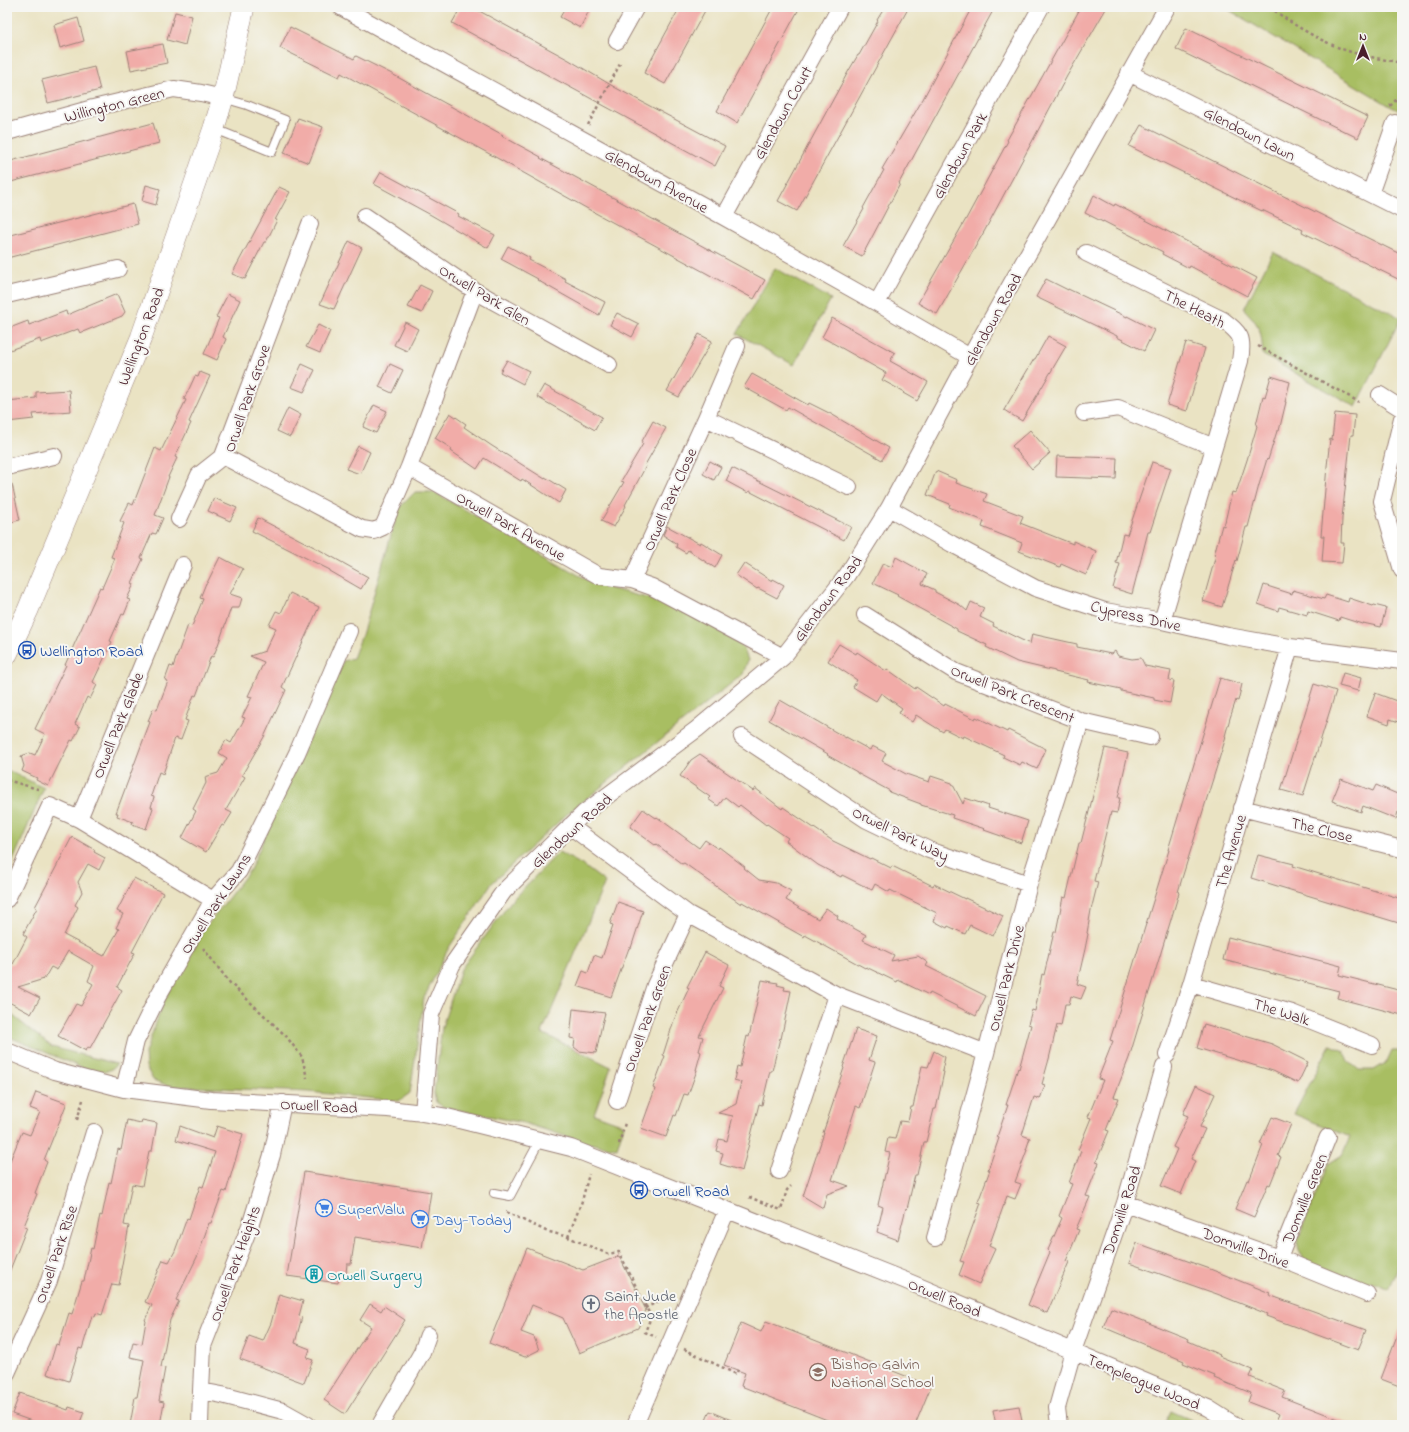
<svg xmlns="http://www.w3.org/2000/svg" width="1409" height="1432" viewBox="0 0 1409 1432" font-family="'Indie Flower',sans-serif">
<rect width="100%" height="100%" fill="#f6f6f2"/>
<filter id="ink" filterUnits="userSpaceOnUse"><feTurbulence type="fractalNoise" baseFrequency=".025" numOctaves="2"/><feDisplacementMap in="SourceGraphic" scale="8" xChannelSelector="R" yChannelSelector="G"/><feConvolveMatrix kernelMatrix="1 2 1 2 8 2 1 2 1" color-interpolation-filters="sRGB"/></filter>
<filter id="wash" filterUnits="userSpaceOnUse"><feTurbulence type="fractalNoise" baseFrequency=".012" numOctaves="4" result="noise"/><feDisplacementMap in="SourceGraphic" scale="16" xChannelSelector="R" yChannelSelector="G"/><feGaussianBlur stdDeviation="0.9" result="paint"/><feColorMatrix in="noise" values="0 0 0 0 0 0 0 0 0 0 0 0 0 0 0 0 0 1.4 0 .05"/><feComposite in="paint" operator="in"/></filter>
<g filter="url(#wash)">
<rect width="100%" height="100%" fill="#eae3c3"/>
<path fill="#a8be62" stroke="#796e46" d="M1224 7H1402V112L1390 106Z
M1273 252 1401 318 1356 407 1263 355C1261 330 1261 327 1244 309Z
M775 268 831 299 794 365 737 334Z
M415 492H434L594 584 662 602 715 628 743 647 748 660 743 674 566 815 491 884 448 949 424 998 410 1093 399 1101 309 1092 169 1086 153 1080 146 1067 145 1053 166 996 202 932 250 870 343 661 353 658 362 635 399 508Z
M7 770 44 788 7 875Z
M559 852 584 866 605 882 542 1033 611 1067 594 1114 624 1125 617 1148 587 1143 524 1123 443 1107 436 1102 434 1093 442 1027 461 969 512 900Z
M7 1011 52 1047 117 1064C109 1073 103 1072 92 1072L7 1036Z
M1330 1045 1344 1051 1348 1061 1359 1070H1374L1387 1062 1392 1051H1402V1256L1389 1290 1370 1282 1360 1285 1311 1265 1304 1259 1299 1250 1297 1242 1328 1164 1342 1155 1350 1137 1294 1114Z
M1171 1411 1198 1423 1200 1425H1164Z"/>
<g id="blocks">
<path fill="#f1aca8" d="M461 7H472L569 60 616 88 725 146 715 166 452 23Z
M566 7H591L580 28 560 17Z
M680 7H707L665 84 644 73Z
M773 7H800L737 123 717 111Z
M885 7H909L797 211 778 201 848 72 858 55H859L878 21 877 20Z
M972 7H995L899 183 900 184 862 256 843 246 864 209 863 208 884 170 882 169 923 99Z
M1081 7H1107L1067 76 985 230 937 314 918 303 966 219 1008 141 1007 140Z
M175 12 192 16 185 45 167 40Z
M78 18 84 41 60 48 54 25Z
M290 27 354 59 356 56 390 73 503 135 502 136 541 157 540 158 765 280 754 299 588 209 497 158 341 73 339 77 280 48Z
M1186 28 1368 117 1358 138 1176 49Z
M163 44 167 63 131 70 127 51Z
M94 67 100 90 48 103 42 80Z
M298 118 323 127 309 163 284 153Z
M153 123 159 143 7 183V162Z
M1141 125 1402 255V281L1302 232 1303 230 1262 210V211L1129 146Z
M381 172 459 214 458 216 495 235 488 248 431 215 374 184Z
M146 185 160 189 156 205 142 201Z
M279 187 290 192 275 220H277L266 242H264L245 279 232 274Z
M1094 195 1114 206 1115 204 1257 278 1247 296 1190 266 1189 268 1162 254 1163 252 1103 221V222L1085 213Z
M133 204 138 224 7 258V236Z
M349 241 362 248 334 309 320 304Z
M508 246 530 258 529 260 566 279 565 281 605 302 599 315 537 280 538 279 501 259Z
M1046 279 1068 290V289L1127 317V316L1154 330 1144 351 1117 337V336L1036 297Z
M420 285 432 291 422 313 408 307Z
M117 294 125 312 122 316 80 333 78 329 41 343 40 339 7 351V329L28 321 29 325 66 311 67 315Z
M228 294 240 300 223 337 226 339 217 360 204 354 219 318 216 317Z
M617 313 639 324 632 337 610 325Z
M832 318 895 353 890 361 928 382 917 401 903 393 904 392 882 380 886 373 822 337Z
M405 322 418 329 407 351 394 345Z
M318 325 330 331 320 353 306 347Z
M699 334 712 341 679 397 667 391Z
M1048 336 1066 346 1022 421 1004 410 1034 359H1035Z
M1186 342 1205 348 1187 411 1167 405Z
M507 360 529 371 523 384 500 372Z
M302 364 315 370 304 392 291 387Z
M390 364 403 370 392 393 379 387Z
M200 372 210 376 189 422 191 423 175 457 177 458 168 477H169L155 515 163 518 156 534 152 533 141 558 143 559 132 583 134 584 127 599 130 600 124 615 122 614 110 641 112 642 109 648 93 682 97 685 90 699 87 697 75 724 80 727 73 741 71 740 48 786 36 780 37 778 22 771 24 766 21 756 30 753 35 755 45 734 35 729 66 665H65L100 587 102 588 115 558 111 557 124 523 120 521 129 503 133 505 155 448 161 451 186 400 184 399 190 387 195 376 198 377Z
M752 374 808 405 809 403 831 414 889 448 882 460 788 407 786 410 744 387Z
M1271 376 1290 382 1285 402H1286L1279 431H1277L1268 460 1267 459 1259 485 1248 527H1246L1237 561 1236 560 1222 607 1203 601 1216 555H1214L1222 525 1224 526 1232 492 1236 493 1247 460 1257 426 1256 425 1263 396 1265 397Z
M544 385 602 417 595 430 537 397Z
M69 390 71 411 33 414 34 419 7 422V401L36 398V392Z
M374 405 387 411 376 433 363 427Z
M288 408 301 415 290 437 277 431Z
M450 413 466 424 464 427 492 446 545 479V477L566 490 559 503 522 479 521 481 484 458 477 469 451 451 452 449 435 438Z
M1335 413 1355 415 1353 435H1351L1348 462 1342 518 1341 543H1344L1342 563 1322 562 1324 536H1321L1327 466 1330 439 1332 440Z
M653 421 666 428 645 465 646 466 625 505 626 506 614 527 601 521 624 482 621 481 643 444 641 443Z
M1030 430 1050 453 1032 469 1012 446Z
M358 446 370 452 360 474 346 469Z
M1057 456 1117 458 1116 479 1056 477Z
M710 461 721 467 714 480 703 474Z
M1152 462 1171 468 1150 532H1148L1132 594 1113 588 1120 564 1116 563 1123 534 1127 535Z
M732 468 851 527 844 540 749 491 748 493 726 481Z
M936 471 957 480 956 483 987 494 984 501 1023 516 1020 523 1073 544V541L1096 551 1086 575 1061 564 1060 567 1019 551 1022 543 982 527 984 521 949 507 950 504 927 495Z
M7 484H12L20 520 7 523Z
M214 498 237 508 230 521 208 511Z
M258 518 318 549 368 577 361 589 330 571V570L252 531Z
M667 526 700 544 701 542 722 555 715 568 688 550 686 553 676 547 677 544 663 535Z
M220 557 243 569 230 594 242 598 239 608H231L218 645 213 657 211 656 196 696 194 695 185 720 188 721 181 740 175 738 163 774 159 772 151 796 154 797 151 807 153 808 146 829 132 824 133 822 117 816 118 813H116L150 722 148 721 153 709 157 710 168 681 165 680 170 666 173 667 188 625 192 626 203 599 200 598 206 583H207Z
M896 557 927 574 922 584 935 590V592L960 605 967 611 971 602 984 608 980 617 994 624 993 626 1030 644 1032 634 1077 644V647L1111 654 1115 651 1118 656 1132 659 1141 658 1145 666 1171 671 1169 680 1174 681 1170 703 1154 700V698L1121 691V689L1088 682 1089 680 1055 672V671L1017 662 986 647 987 645 957 631V629L897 596 898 595 873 583 883 563 892 567Z
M744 563 772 581 773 579 784 585 777 598 758 588 757 589 736 575Z
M1264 585 1292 594 1293 590 1324 599 1326 595 1348 602 1349 598 1373 606 1374 605 1386 608 1381 627 1363 623 1362 624 1340 617 1339 621 1308 611 1307 615 1279 607 1278 611 1258 604Z
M290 593 319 607 282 687 286 690 264 737 242 775 245 777 226 810 232 813 224 826 222 825 206 852 182 838 196 811 193 809 206 783 205 777 218 773 227 758 219 753 226 740 231 743 245 718 242 717 252 697 248 696 264 662 250 656 265 651 276 628 269 625 276 611 281 613Z
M839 644 856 654 857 652 886 671 887 669 915 689 916 687 944 706 945 704 975 719 976 717 1007 732 1008 730 1046 749 1037 769 1022 762 1020 765 1003 757 1004 755 964 736 963 738 945 729 943 732 916 715 912 722 899 713 902 708 881 693 876 701 853 687 857 680 828 661Z
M1343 673 1361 678 1358 691 1339 686Z
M1220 678 1242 684 1238 701 1236 700 1230 718 1225 736 1226 737 1183 875 1178 892 1179 893 1129 1058 1114 1097 1119 1098 1106 1130 1109 1131 1096 1162 1099 1163 1086 1196 1090 1197 1076 1229 1079 1230 1066 1261 1069 1262 1047 1313 1028 1305 1050 1252 1048 1250 1062 1218 1059 1216 1072 1184 1069 1183 1081 1151 1078 1150 1091 1118 1088 1117 1103 1080 1098 1079 1113 1041 1110 1040 1169 850H1168Z
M1314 684 1336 691 1303 796 1281 790Z
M1375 693 1402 703V723L1390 719 1389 724 1367 716Z
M780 700 846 738V737L870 750 872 746 886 753 882 761 906 774 929 782 931 776 952 783 963 804 965 798 989 806 988 808 1028 821 1021 843 984 830 985 829 952 818 953 815 921 805V804L889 792 890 791 857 773V772L827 755 828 754 769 720Z
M1105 748 1128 753 1118 798H1120L1117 813 1111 812 1094 881 1098 882 1091 910 1087 933 1088 934 1085 949 1077 984 1086 987 1081 999 1071 996 1069 1004H1065L1061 1026 1057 1025 1049 1059 1042 1084 1045 1085 1040 1099 1034 1097 1022 1135 1030 1138 1026 1150H1027L1015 1182 1021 1184 1015 1199 1007 1196 989 1246 995 1249 979 1284 959 1275 964 1262 960 1261 981 1203 978 1202 990 1170H988L999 1138 997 1137 1008 1105H1006L1018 1068 1019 1069 1031 1025 1028 1024 1032 1010 1035 1011 1042 974 1044 975 1054 932H1056L1063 897 1066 898 1079 843H1081Z
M700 754 753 791 755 788 782 809 783 807 833 841 870 859 871 858 891 868 892 866 933 886 934 884 965 899V898L1003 916 993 936 970 925 965 934 948 926 947 928 934 921 937 913 890 890 889 892 875 884 872 890 842 875 841 877 818 865 786 841 788 838 767 824 766 825 740 805 738 807 725 797 718 806 708 799 710 797 680 776 691 760Z
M1341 779 1373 791 1376 785 1402 796V814L1398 812 1396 819 1363 806 1361 812 1332 801Z
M643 809 656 818 657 817 699 848 705 840 718 849 719 847 745 867 744 868 759 880 776 883 791 891 786 900 818 919 826 908 838 916 837 919 866 935 863 940 894 955 891 961 918 956 928 963 926 966 986 996 976 1016 930 993 929 995 898 980 897 982 866 967 865 968 805 935 804 937 742 902 741 904 684 863 682 864 656 844 655 845 630 827Z
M72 837 95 850 94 852 105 858 99 870 88 864 78 882 82 892 75 905 78 907 64 935 104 956 119 929 116 928 123 914 117 911 134 878 163 893 132 952 135 953 117 987 122 990 90 1048 88 1047 86 1051 58 1036 76 1004 81 1006 93 984 88 981 94 966 68 951 57 970 51 967 44 979 18 987 40 998 31 1014 7 1001V970L11 963 13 964 27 937 23 934 37 908 35 907Z
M1258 855 1294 864 1293 866 1402 899V924L1251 878Z
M618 902 643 911 631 948H629L611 997 577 986 583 971 588 973 594 955 602 958 613 925 610 924Z
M1228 937 1341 966 1339 975 1402 991V1015L1337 998 1339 991 1270 973V972L1223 960Z
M705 952 729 965 719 986 723 988 699 1036 703 1037 699 1051 701 1052 696 1070H697L688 1095 684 1094 676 1116 674 1115 666 1137 641 1128 655 1089 653 1088 665 1056 663 1055 674 1020 689 988 687 987Z
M762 980 778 983 777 985 785 987 784 990 791 991 781 1039 780 1038 772 1071H770L762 1105 759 1104 742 1171 720 1164 723 1153 716 1151 719 1139 727 1141 733 1116 718 1113 736 1104 741 1082 734 1080 737 1066 740 1067 747 1036 749 1037Z
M573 1009 605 1013 602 1024 596 1053 579 1051 574 1047 575 1039 570 1038Z
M1204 1024 1272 1044 1308 1062 1298 1083 1273 1071 1197 1048Z
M856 1029 877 1036 869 1060 875 1062 860 1108 856 1106 832 1180 849 1186 827 1194 823 1208 803 1196 824 1133H823L834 1100H833L844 1068 843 1067Z
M934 1051 945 1057 942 1071 944 1072 936 1109H934L926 1142H924L917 1175H915L907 1209 906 1208 898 1240 877 1232 883 1207 878 1205 890 1153 885 1152 888 1138 895 1139 900 1121 908 1122 911 1107H913L922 1066 928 1067Z
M1196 1085 1215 1094 1200 1127 1205 1129 1191 1159 1195 1161 1181 1194 1161 1186 1177 1149 1173 1147 1188 1116 1183 1114Z
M36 1092 66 1103V1105L44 1160 47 1162 35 1193 37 1194 24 1226 27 1227 8 1275 7 1168 22 1132 30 1135 40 1112 30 1108Z
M1272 1117 1291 1124 1278 1156 1281 1157 1270 1185 1268 1184 1254 1217 1235 1209 1247 1180 1249 1181 1263 1145 1260 1144Z
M127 1120 141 1123 142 1120 157 1123 152 1151H149L142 1186 132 1184 124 1225 129 1226 121 1270 122 1271 119 1285 112 1284 102 1315 96 1313 95 1317 92 1316 82 1349 79 1348 69 1381 47 1374 56 1344 59 1345 69 1313 72 1314 82 1281H84L91 1248 93 1249 100 1215 102 1216 109 1182 111 1183 118 1149 121 1150Z
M180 1126 213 1138 217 1126 243 1134 226 1192 223 1191 211 1223H209L198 1255 176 1300 179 1301 170 1320 161 1367 165 1368 159 1401 164 1402 160 1425H130L135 1397H137L144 1360 130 1357 133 1342 142 1344 146 1321 145 1320 152 1305 145 1302 163 1260 169 1262 175 1251 187 1218 189 1219 200 1186 203 1187 215 1152 176 1140Z
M304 1172 431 1192 422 1248 355 1237 351 1264H347L346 1273 340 1272 338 1283 287 1276Z
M1137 1243 1210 1269 1270 1293 1269 1295 1366 1330 1358 1350 1266 1316 1267 1314 1217 1294 1129 1263Z
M527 1248 583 1270 619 1256 646 1310 638 1328 579 1353 563 1318 532 1305 521 1332 534 1337 539 1350 525 1357 489 1343Z
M279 1294 303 1301 299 1316 302 1317 295 1343 310 1349 307 1358 313 1360 304 1383 240 1359 249 1336 263 1341 271 1323Z
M370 1304 381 1311 384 1306 405 1320 345 1414 324 1400 371 1327 360 1320Z
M1111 1308 1189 1339 1188 1341 1220 1355 1219 1356 1253 1370 1250 1377 1285 1391 1282 1397 1351 1424V1425H1288L1276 1421 1279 1414 1248 1402 1251 1393 1214 1378 1215 1376 1183 1363 1184 1361 1103 1327Z
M766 1321 931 1386 915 1425H840L741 1386 745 1373 724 1365 741 1323 761 1332Z
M1401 1326H1402V1387L1381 1379Z
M20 1393 68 1410 69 1407 84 1412 79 1425H43L12 1414Z
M1019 1406 1023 1425H996L993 1410Z
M710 1411 743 1425H704Z"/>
</g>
</g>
<g filter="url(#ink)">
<use href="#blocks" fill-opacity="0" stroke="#9a8177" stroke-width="1"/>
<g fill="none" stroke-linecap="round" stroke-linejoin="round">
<g stroke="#9a8177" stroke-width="10">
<path id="service" d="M215 129 272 152 285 120 247 105 223 98
M494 1193 510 1196 540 1140"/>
</g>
<g stroke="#9a8177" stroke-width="18">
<path id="minor" d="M341 7 724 217 877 303 970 357
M617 41 636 7
M1129 73 1402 210
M7 132 93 108 174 89 201 93 223 98
M1370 194 1395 123
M365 216 475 291 609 365
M724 217 840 7
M310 224 223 456 362 529 374 531 383 527 409 467
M1086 253 1223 320C1241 334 1244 337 1240 361L1162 621
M475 291 409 467 599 576 632 580 652 587 783 657
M7 295 118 269
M877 303 1041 7
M1380 395 1402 409
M1084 413 1118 408 1214 447
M706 418 849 487
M1402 418 1382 501 1402 570
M7 467 54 456
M889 508 952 544 1035 588 1105 611 1162 621 1228 636 1290 647 1402 661
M179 519 199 475 223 456
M632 580 706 418 737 346
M865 615 956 672 1081 721 1150 737
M742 737 867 820 929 850 1029 884
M1242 808 1402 849
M79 819 183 565
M570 826 688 914 837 995 986 1053
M7 899 50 806 79 819 213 900
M1191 984 1292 1013 1372 1045
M7 1051 55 1071 124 1089 211 1100 388 1109 423 1113 447 1117 571 1148 904 1280 1208 1408 1235 1425
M1167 1055 1191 984 1290 647
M124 1089 136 1041 158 996 213 900 239 871 297 753 349 631
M617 1101 655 985 688 914
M423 1113 431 1014 452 965 504 891 584 813 697 729 783 657 847 575 889 508 970 357 1167 7
M779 1171 837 995
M1125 1203 1279 1258 1367 1294
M935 1238 986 1053 1029 884 1081 721
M1279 1258 1328 1137
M7 1373 49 1281 94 1132
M201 1391 222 1395 283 1411 308 1425
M200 1425 201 1391 203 1346 251 1223 272 1155 283 1103
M380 1425 422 1352 428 1335
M635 1425 727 1210
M1059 1425 1057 1408 1073 1351 1125 1203 1164 1067"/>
</g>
<g stroke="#9a8177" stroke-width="22">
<path id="tertiary" d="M7 654 28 610 141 338 214 128 223 98 244 7"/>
</g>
<path stroke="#9a8177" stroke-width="2.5" stroke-dasharray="3 3" stroke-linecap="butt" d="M1270 7C1291 24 1317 39 1342 49 1361 56 1382 59 1402 63
M1390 106 1402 94
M588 125 621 62
M1258 346 1359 402
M7 780 41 790
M203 948 230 983 286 1036 302 1057 307 1078
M77 1120 83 1100
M619 1144 625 1123
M749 1197 781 1210 787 1190 791 1186
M506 1212 546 1231 568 1237 608 1254 619 1252 651 1317 645 1332 656 1337
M568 1237 582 1201 589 1174
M645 1308 664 1299
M684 1349 736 1374 738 1370"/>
<use href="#service" stroke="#fff" stroke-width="8"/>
<use href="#minor" stroke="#fff" stroke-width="16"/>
<use href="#tertiary" stroke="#fff" stroke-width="21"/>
</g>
</g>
<defs>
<g id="bus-ring" transform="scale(0.9)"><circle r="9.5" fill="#f6f6f2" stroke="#1a4fb4" stroke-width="1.5"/><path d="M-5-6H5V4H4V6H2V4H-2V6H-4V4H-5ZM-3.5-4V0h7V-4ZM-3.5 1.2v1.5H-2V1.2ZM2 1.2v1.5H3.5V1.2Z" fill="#1a4fb4"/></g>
<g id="supermarket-ring" transform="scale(0.9)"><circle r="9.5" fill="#f6f6f2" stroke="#3f7fe0" stroke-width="1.5"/><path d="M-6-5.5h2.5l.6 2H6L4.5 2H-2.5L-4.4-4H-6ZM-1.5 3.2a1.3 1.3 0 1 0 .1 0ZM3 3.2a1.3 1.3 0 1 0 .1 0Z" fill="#3f7fe0"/></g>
<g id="building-ring" transform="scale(0.9)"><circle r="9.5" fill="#f6f6f2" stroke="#0f9aa8" stroke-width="1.5"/><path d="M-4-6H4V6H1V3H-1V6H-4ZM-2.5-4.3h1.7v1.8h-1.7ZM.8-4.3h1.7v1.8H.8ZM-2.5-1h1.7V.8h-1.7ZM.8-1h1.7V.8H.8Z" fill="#0f9aa8"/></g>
<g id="church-ring" transform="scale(0.9)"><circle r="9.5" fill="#f6f6f2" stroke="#6b7280" stroke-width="1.5"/><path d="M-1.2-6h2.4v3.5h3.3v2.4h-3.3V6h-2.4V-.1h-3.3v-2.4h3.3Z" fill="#6b7280"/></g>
<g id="school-ring" transform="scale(0.9)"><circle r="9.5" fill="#f6f6f2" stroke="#8d6e63" stroke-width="1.5"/><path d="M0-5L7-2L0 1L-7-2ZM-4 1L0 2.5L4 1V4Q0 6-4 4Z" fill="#8d6e63"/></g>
</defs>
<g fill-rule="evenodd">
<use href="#bus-ring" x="27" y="650"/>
<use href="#bus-ring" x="639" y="1190"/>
<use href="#supermarket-ring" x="324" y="1208"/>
<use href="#supermarket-ring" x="420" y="1219"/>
<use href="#building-ring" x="314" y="1274"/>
<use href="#church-ring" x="591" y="1304"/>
<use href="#school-ring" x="818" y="1372"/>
</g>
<g text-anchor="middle" stroke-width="4" stroke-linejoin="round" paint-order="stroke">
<g font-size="16" fill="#4a1f2b" stroke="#f6f6f2">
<text transform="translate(114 104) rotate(-14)" y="6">Willington Green</text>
<text transform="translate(782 112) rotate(-61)" y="6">Glendown Court</text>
<text transform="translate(1250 133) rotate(27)" y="6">Glendown Lawn</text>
<text transform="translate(959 155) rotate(-61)" y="6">Glendown Park</text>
<text transform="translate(657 180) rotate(29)" y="6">Glendown Avenue</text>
<text transform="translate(485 294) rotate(31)" y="6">Orwell Park Glen</text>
<text transform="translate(1195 308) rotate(27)" y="6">The Heath</text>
<text transform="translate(992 319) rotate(-61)" y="6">Glendown Road</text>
<text transform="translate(140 336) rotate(-69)" y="6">Wellington Road</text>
<text transform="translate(246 398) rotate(-71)" y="6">Orwell Park Grove</text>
<text transform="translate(669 499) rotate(-66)" y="6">Orwell Park Close</text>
<text transform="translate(511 525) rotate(30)" y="6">Orwell Park Avenue</text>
<text transform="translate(827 598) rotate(-53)" y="6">Glendown Road</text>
<text transform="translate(1136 615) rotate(13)" y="6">Cypress Drive</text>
<text transform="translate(1013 693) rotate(22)" y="6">Orwell Park Crescent</text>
<text transform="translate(117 725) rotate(-68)" y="6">Orwell Park Glade</text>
<text transform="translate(1322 829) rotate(14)" y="6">The Close</text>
<text transform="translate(571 830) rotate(-42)" y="6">Glendown Road</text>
<text transform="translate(901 833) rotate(26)" y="6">Orwell Park Way</text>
<text transform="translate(1230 851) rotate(-74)" y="6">The Avenue</text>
<text transform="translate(215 903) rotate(-57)" y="6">Orwell Park Lawns</text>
<text transform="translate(1005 978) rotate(-76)" y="6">Orwell Park Drive</text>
<text transform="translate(1282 1011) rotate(18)" y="6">The Walk</text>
<text transform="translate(646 1018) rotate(-70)" y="6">Orwell Park Green</text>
<text transform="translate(319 1105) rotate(3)" y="6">Orwell Road</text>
<text transform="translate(1304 1198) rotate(-68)" y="6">Domville Green</text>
<text transform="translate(1121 1210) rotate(-72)" y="6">Domville Road</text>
<text transform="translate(1246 1247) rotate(20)" y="6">Domville Drive</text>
<text transform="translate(55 1254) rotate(-71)" y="6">Orwell Park Rise</text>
<text transform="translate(234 1263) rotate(-70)" y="6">Orwell Park Heights</text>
<text transform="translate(945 1297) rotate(23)" y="6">Orwell Road</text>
<text transform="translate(1144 1381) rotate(23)" y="6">Templeogue Wood</text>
</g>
<g font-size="16" fill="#164399" stroke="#f6f6f2" text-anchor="start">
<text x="40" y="656">Wellington Road</text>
<text x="652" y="1196">Orwell Road</text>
</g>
<g font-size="16" fill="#366cbe" stroke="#f6f6f2" text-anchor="start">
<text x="337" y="1214">SuperValu</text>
<text x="433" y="1225">Day-Today</text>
</g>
<g font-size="16" fill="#0d838f" stroke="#f6f6f2" text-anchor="start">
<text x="327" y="1280">Orwell Surgery</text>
</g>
<g font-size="16" fill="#5b616d" stroke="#f6f6f2" text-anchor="start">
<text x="604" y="1301">Saint Jude<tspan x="604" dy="18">the Apostle</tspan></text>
</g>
<g font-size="16" fill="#785e54" stroke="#f6f6f2" text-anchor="start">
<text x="831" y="1369">Bishop Galvin<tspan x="831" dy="18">National School</tspan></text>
</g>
</g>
<rect width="1409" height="1432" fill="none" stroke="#f6f6f2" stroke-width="24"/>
<g transform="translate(1363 46)" stroke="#f6f6f2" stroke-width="3" paint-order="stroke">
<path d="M0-3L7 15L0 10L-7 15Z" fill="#4a1f2b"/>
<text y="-6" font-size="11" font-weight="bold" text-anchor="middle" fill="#4a1f2b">N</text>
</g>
</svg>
